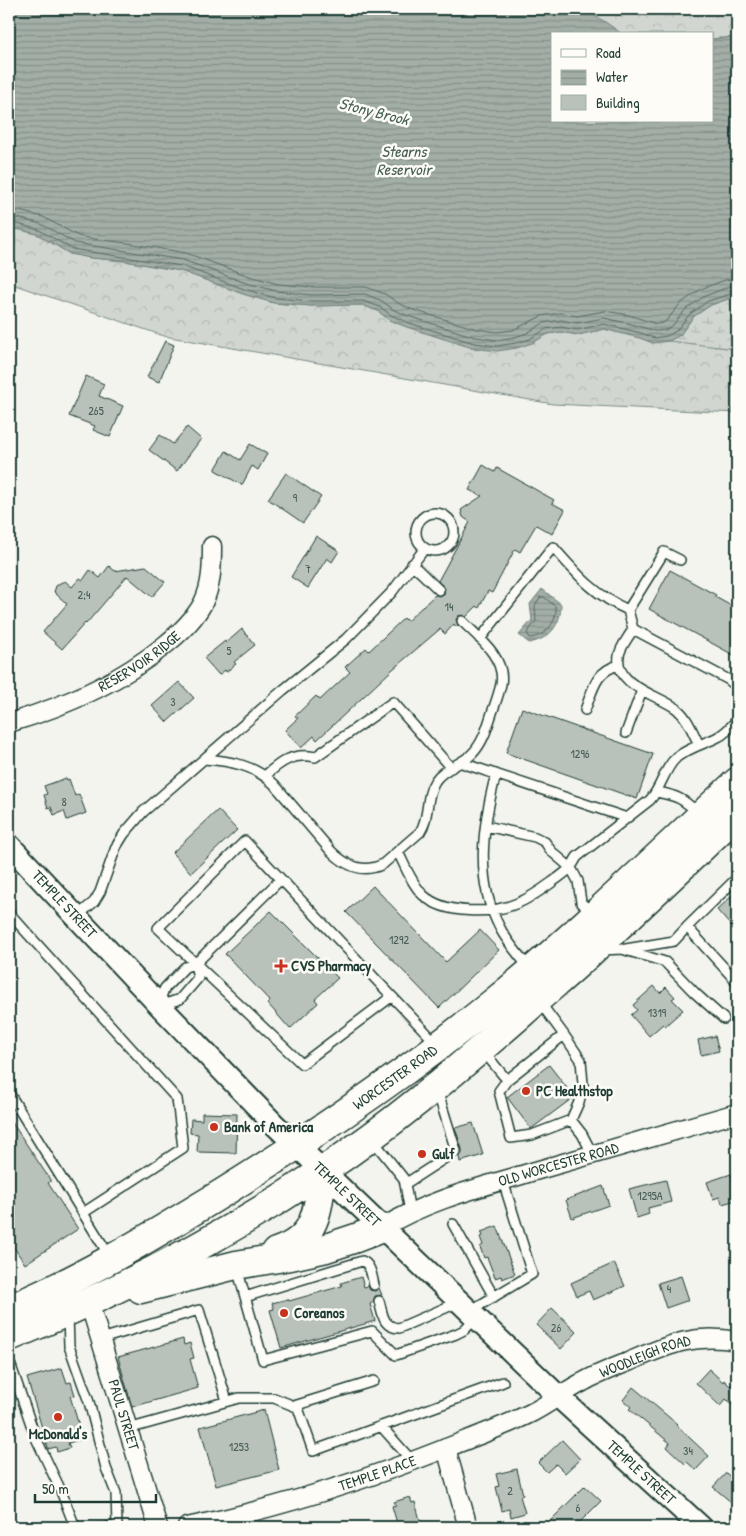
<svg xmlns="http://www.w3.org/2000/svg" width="746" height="1536" viewBox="0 0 746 1536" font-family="'Patrick Hand',sans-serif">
<defs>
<pattern id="forest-crowns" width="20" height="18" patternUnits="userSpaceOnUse" patternTransform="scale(1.25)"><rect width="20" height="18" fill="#d1d6d1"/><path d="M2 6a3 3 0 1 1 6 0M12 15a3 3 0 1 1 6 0" fill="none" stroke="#b3b9b4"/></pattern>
<pattern id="wetland-marsh" width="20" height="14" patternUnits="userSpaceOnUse" patternTransform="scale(1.25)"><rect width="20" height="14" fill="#d1d6d1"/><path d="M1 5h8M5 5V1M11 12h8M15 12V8" fill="none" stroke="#b3b9b4"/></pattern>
<pattern id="water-rules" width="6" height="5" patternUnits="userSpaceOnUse" patternTransform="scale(1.25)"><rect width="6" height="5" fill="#a3aea7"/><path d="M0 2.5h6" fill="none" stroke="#848f89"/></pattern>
</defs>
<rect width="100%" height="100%" fill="#f4f4ef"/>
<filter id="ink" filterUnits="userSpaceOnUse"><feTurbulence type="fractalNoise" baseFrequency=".02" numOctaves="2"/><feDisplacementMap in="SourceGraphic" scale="10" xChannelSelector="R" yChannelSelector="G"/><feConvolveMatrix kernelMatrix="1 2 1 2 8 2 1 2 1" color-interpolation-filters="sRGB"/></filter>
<g filter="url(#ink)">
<path fill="url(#forest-crowns)" stroke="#788a82" d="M581 9H737V37L712 39V34H622Z
M17 229 37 234 70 254 91 258 125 261 181 271 243 294 274 303 311 306 362 305 378 311 389 320 407 327 473 348 532 343 548 334 561 332 578 335 604 329 640 338 653 343 737 296V413L553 404 164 336 9 283V231Z"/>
<path fill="url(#wetland-marsh)" stroke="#788a82" d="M737 296V350L727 348 669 341 680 335 693 317 711 305Z"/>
<path fill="url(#water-rules)" stroke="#6e8179" d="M9 9H581L604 21 622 34H552V121H712V39L737 37V296L711 305 693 317 680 335 669 341 653 343 640 338 604 329 578 335 561 332 548 334 532 343 517 348 497 351 473 348 407 327 389 320 378 311 362 305 311 306 274 303 243 294 181 271 125 261 91 258 70 254 37 234 17 229 9 230Z
M542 589 561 604C561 625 550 639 529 643L519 635 532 620 530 604Z"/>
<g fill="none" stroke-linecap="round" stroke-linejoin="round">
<path stroke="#546a62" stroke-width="1" d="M9 212 19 211 43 217 78 236 94 239 127 243 186 253 249 276 278 284 312 287H366L385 294 398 303 413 310 477 329 497 332 513 330 542 316 560 313 577 316 605 311 629 315 656 324 663 323 667 320 680 304 701 289 725 280 737 278
M9 219 18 218 41 224 75 243 183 260 246 283 276 291 311 295 365 294 382 301 394 310 411 317 475 337 497 340 515 337 527 333 544 323 561 320 577 323 604 318 627 323 655 331 665 330 672 326 686 309 705 296 728 287 737 285
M9 225 18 224 39 230 72 249 182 266 244 289 275 298 311 301H363L380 307 391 315 409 323 474 343 497 346 516 343 530 339 546 329 561 327 577 330 604 324 641 333 654 338 667 336 676 331 690 314 708 301 737 292
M541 597H544L556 607C557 622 546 636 530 638L527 633 536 621 535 606Z"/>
</g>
<path fill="#b9c1bb" stroke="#1f3d34" d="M165 341 174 345 159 382 147 377Z
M86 376 104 384 99 396 123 406 110 437 93 430 95 426 69 416Z
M187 427 201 439 177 471 149 450 160 435 173 444Z
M250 444 267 454 258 470 252 466 242 485 215 470 226 451 240 460Z
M483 465 495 472 497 468 554 500 552 503 565 510 552 534 536 525 520 552 515 549 492 593 488 591 479 608 477 606 466 617 463 615 458 616 456 620 458 625 456 627 454 624 445 634 440 629 393 669 317 740 314 736 301 748 285 730 298 718 295 716 316 696 320 700 350 672 345 667 366 648 369 651 404 618 407 621 435 595 440 596 444 594 445 588 438 581 470 522 463 517 461 510 482 496 469 490Z
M286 473 321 497 303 523 268 499Z
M316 536 339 551 332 562 327 558 308 588 291 577Z
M109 566 115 571 146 566 165 582 152 597 127 576 86 624 85 623 62 649 43 632 67 604 54 592 56 586 60 583 65 581 72 587 80 578 83 580 90 570 100 578Z
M670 570 716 595 715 597 737 609V657L649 609Z
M242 629 255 645 234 662 236 664 226 672 225 670 219 675 204 658 225 641 226 643Z
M179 682 194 698 167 722 152 706Z
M522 708 653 754 637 799 506 753Z
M66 778 67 780 69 779 75 796 79 794 86 813 67 820 64 811 54 815 51 807 48 808 44 795 47 794 44 786Z
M218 810 237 830 191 873 172 853Z
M373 886 446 962 480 930 499 950 439 1008 346 912Z
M737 891V933L717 910Z
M271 911 338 978 315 999 318 1003 290 1029 268 1004 270 1001 225 954Z
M654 986 660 993 666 987 675 997 672 999 683 1010 665 1026 663 1024 649 1036 631 1015 637 1010 633 1005Z
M715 1036 719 1051 701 1055 698 1040Z
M549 1065 574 1097 531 1129 507 1097Z
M202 1113 237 1114 236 1153 197 1152 198 1134 190 1133 191 1119 202 1120Z
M9 1118 51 1181 48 1183 78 1229 25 1264 9 1240Z
M473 1123 483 1155 460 1162 459 1157 462 1154V1149L455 1128Z
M731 1174 733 1181 737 1180V1200L722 1204 720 1197 713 1199 707 1182Z
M666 1180 671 1202 648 1208 649 1214 637 1218 629 1189Z
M603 1186 609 1205 572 1218 566 1200Z
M497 1226 515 1274 502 1279 501 1276 495 1278 487 1257 484 1258 480 1247 483 1245 480 1237 483 1236 481 1232Z
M614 1263 625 1286 593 1300 589 1291 577 1296 571 1283Z
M681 1276 689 1300 666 1308 658 1283Z
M361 1277 364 1287 368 1286 370 1290 375 1291 379 1288 382 1295 375 1296 373 1302 370 1304 375 1321 281 1348 270 1310 274 1309 272 1303 288 1299 289 1301 342 1286 341 1283Z
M552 1308 577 1332 561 1349 536 1325Z
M183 1339 184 1345 190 1343 194 1358 190 1359 198 1388 132 1407 118 1357Z
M62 1368 67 1383 71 1382 75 1395 70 1396 83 1439 68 1443 70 1448 57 1452 56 1447 48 1449V1448L27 1378Z
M709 1369 723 1382 724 1380 730 1386 737 1379V1410L726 1399 720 1406 696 1383Z
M633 1387 677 1424 676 1425 709 1456 696 1470 687 1462 685 1464 667 1447 670 1443 629 1409 631 1407 623 1400Z
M264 1410 279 1470 216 1486 200 1427Z
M562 1440 580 1459 565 1473 556 1464 547 1472 538 1463Z
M517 1469 523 1495 520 1496 525 1513 511 1517 509 1509 502 1511 496 1487 499 1486 496 1474Z
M726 1473 737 1483V1507L713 1487Z
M585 1486 601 1501 575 1527H544Z
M410 1497 412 1503 415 1502 422 1527H398L392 1506 396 1505 394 1502Z"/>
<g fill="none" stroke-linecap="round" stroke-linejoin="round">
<g stroke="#1f3d34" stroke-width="12">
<path id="service" d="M416 532a19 19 0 1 1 38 0a19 19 0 1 1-38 0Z
M680 560 664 552 628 610 633 629 729 680 737 687
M412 564 439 590
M633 629C629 637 620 647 619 656 614 686 659 695 677 709 688 718 693 733 699 745
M480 639 553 547C577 574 594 595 628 610
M585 710C593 690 595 671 619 665
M626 733 642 690
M204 759C231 761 254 765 274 784L331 851C346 866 364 874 383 864L420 832C430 817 425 796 435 781 443 768 461 765 472 754 483 743 487 728 492 713 495 704 499 694 501 684 506 658 478 637 462 621
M462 763 627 818
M496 774C483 824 474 880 500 928 507 942 519 955 529 968
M265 776C280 762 294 752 315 757L393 702 451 768
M657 792C678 796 683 799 698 813
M486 826 535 837 545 842 551 851 571 868 578 881 581 902 591 913
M398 852C405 866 412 884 423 895 445 915 492 914 518 903 530 898 540 891 551 883 563 874 570 871 577 857L650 800C662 787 664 768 677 757 689 748 703 744 716 738 725 734 731 727 737 720
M737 878 687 927 737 982
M9 913 177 1099 183 1148 83 1213
M76 917 94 902 100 892 116 847 124 834 143 812 282 691 346 639 392 592 425 548
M626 949 674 941 687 927
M602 950 622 949 665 962 695 993 724 1019
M195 964 198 978 180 999 160 1006 162 994 165 988 185 967 195 964 281 879
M391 997 302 1064 158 928 245 841 437 1044
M564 1035 581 1060 583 1084 579 1102 571 1120
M483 1051 507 1080 564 1035 539 1001
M507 1080 499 1091 511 1138 532 1135 571 1120 582 1134 593 1155
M9 1093 110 1257
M372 1139 404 1179 410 1212
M405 1184 456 1151 437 1090
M453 1224 494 1297
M237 1268 263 1360 372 1331 396 1355 456 1334 464 1330 476 1318
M245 1297 362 1261C371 1264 372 1277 374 1285
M379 1301C383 1314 382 1327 399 1328L459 1302
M470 1311 532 1274 503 1181
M68 1316 69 1346 89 1402 106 1468 116 1493 117 1525 108 1527
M101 1339 199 1310 227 1401
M9 1364 11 1366 35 1436 61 1491 75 1527
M297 1405 313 1451 503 1382
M381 1426 412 1461
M128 1429 239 1398H274L294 1406 374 1381"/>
</g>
<g stroke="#1f3d34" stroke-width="21">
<g id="minor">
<path id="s1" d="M9 723C66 706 119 683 165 645 180 633 194 620 203 603 212 585 212 565 212 546"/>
<path id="s2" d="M382 1228C427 1200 485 1186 535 1171 603 1152 670 1132 737 1113"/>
<path id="s3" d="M89 1302 158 1527"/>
<path d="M446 1448 468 1527"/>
<path id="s4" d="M187 1527C274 1509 360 1482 444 1449 473 1437 503 1427 531 1413 549 1404 565 1391 583 1382 597 1374 613 1368 628 1362 668 1345 693 1333 737 1341"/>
</g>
</g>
<g stroke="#1f3d34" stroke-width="25">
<g id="tertiary">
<path id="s5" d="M9 845 160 1006 274 1124 559 1397 701 1527"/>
</g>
</g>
<g stroke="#1f3d34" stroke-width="31">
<g id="trunk">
<path d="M276 1252C319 1238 317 1209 323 1171"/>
<path d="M141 1289 236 1265 290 1256 326 1248 356 1238 382 1228"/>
<path id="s6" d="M9 1309C85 1277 154 1235 224 1192 315 1135 404 1075 488 1007 575 937 655 858 737 782"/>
<path d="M9 1337C118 1292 224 1237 321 1172 392 1125 457 1070 521 1014 545 992 571 971 595 948 643 904 690 859 737 814"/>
</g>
</g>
<use href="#service" stroke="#fdfcf7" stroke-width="9"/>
<use href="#minor" stroke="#fdfcf7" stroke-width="18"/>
<use href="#tertiary" stroke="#fdfcf7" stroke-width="21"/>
<use href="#trunk" stroke="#fdfcf7" stroke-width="28"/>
</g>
</g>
<g fill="#c8321e" stroke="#fdfcf7" stroke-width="2">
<path d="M278.5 958.5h5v5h5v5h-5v5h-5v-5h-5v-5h5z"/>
<circle cx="526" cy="1091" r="5"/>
<circle cx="214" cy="1127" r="5"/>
<circle cx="422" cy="1154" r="5"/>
<circle cx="284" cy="1313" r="5"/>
<circle cx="58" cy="1417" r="5"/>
</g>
<g text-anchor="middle" stroke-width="5" stroke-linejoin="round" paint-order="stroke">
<g font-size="12" fill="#465e56">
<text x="96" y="415">265</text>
<text x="295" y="502">9</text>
<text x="308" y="573">7</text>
<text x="84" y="599">2;4</text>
<text x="449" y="611">14</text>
<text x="229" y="655">5</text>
<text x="173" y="706">3</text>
<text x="580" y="758">1296</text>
<text x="64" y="806">8</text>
<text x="399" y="944">1292</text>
<text x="657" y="1017">1319</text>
<text x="650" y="1200">1295A</text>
<text x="669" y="1293">4</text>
<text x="556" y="1332">26</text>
<text x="239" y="1451">1253</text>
<text x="688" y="1455">34</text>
<text x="510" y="1495">2</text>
<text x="578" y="1512">6</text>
</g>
<g font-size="15" fill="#1f3d34" stroke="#fdfcf7">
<text dy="5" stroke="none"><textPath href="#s1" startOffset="145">RESERVOIR RIDGE</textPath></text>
<text dy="5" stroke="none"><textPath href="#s5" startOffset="81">TEMPLE STREET</textPath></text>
<text dy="5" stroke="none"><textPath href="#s6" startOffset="451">WORCESTER ROAD</textPath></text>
<text dy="5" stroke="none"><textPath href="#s2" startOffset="188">OLD WORCESTER ROAD</textPath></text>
<text dy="5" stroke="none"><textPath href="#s5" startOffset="486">TEMPLE STREET</textPath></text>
<text dy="5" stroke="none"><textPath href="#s4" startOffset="491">WOODLEIGH ROAD</textPath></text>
<text dy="5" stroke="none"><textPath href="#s3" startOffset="118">PAUL STREET</textPath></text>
<text dy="5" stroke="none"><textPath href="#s5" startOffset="891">TEMPLE STREET</textPath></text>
<text dy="5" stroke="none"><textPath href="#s4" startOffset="198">TEMPLE PLACE</textPath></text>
</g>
<g font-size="15" font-weight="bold" fill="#1f3d34" stroke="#fdfcf7" text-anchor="start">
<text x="291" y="971">CVS Pharmacy</text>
<text x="536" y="1096">PC Healthstop</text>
<text x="224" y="1132">Bank of America</text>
<text x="432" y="1159">Gulf</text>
<text x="294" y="1318">Coreanos</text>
<text x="58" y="1439" text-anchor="middle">McDonald's</text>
</g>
<g font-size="16" font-style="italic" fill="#475f56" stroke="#fdfcf7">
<text transform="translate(374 111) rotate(14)" y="6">Stony Brook</text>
<text x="404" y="157">Stearns<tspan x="404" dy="18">Reservoir</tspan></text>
</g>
</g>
<rect width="746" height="1536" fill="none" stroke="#fdfcf7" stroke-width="30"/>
<rect x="15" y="15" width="716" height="1506" fill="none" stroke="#1f3d34" stroke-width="2" filter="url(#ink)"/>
<rect x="551" y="32" width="162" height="90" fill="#fdfcf7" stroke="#a4b0a9"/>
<rect x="561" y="49" width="25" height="8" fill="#fdfcf7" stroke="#a4b0a9"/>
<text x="596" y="58" font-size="15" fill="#1f3d34">Road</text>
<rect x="561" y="70" width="25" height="15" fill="url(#water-rules)" stroke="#a4b0a9"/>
<text x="596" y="82" font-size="15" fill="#1f3d34">Water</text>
<rect x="561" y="95" width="25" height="15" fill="#b9c1bb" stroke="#a4b0a9"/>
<text x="596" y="108" font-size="15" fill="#1f3d34">Building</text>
<path d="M35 1494v8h121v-8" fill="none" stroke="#1f3d34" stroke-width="2.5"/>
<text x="42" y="1494" font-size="15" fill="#1f3d34" stroke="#fdfcf7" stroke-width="4" paint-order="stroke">50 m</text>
</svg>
